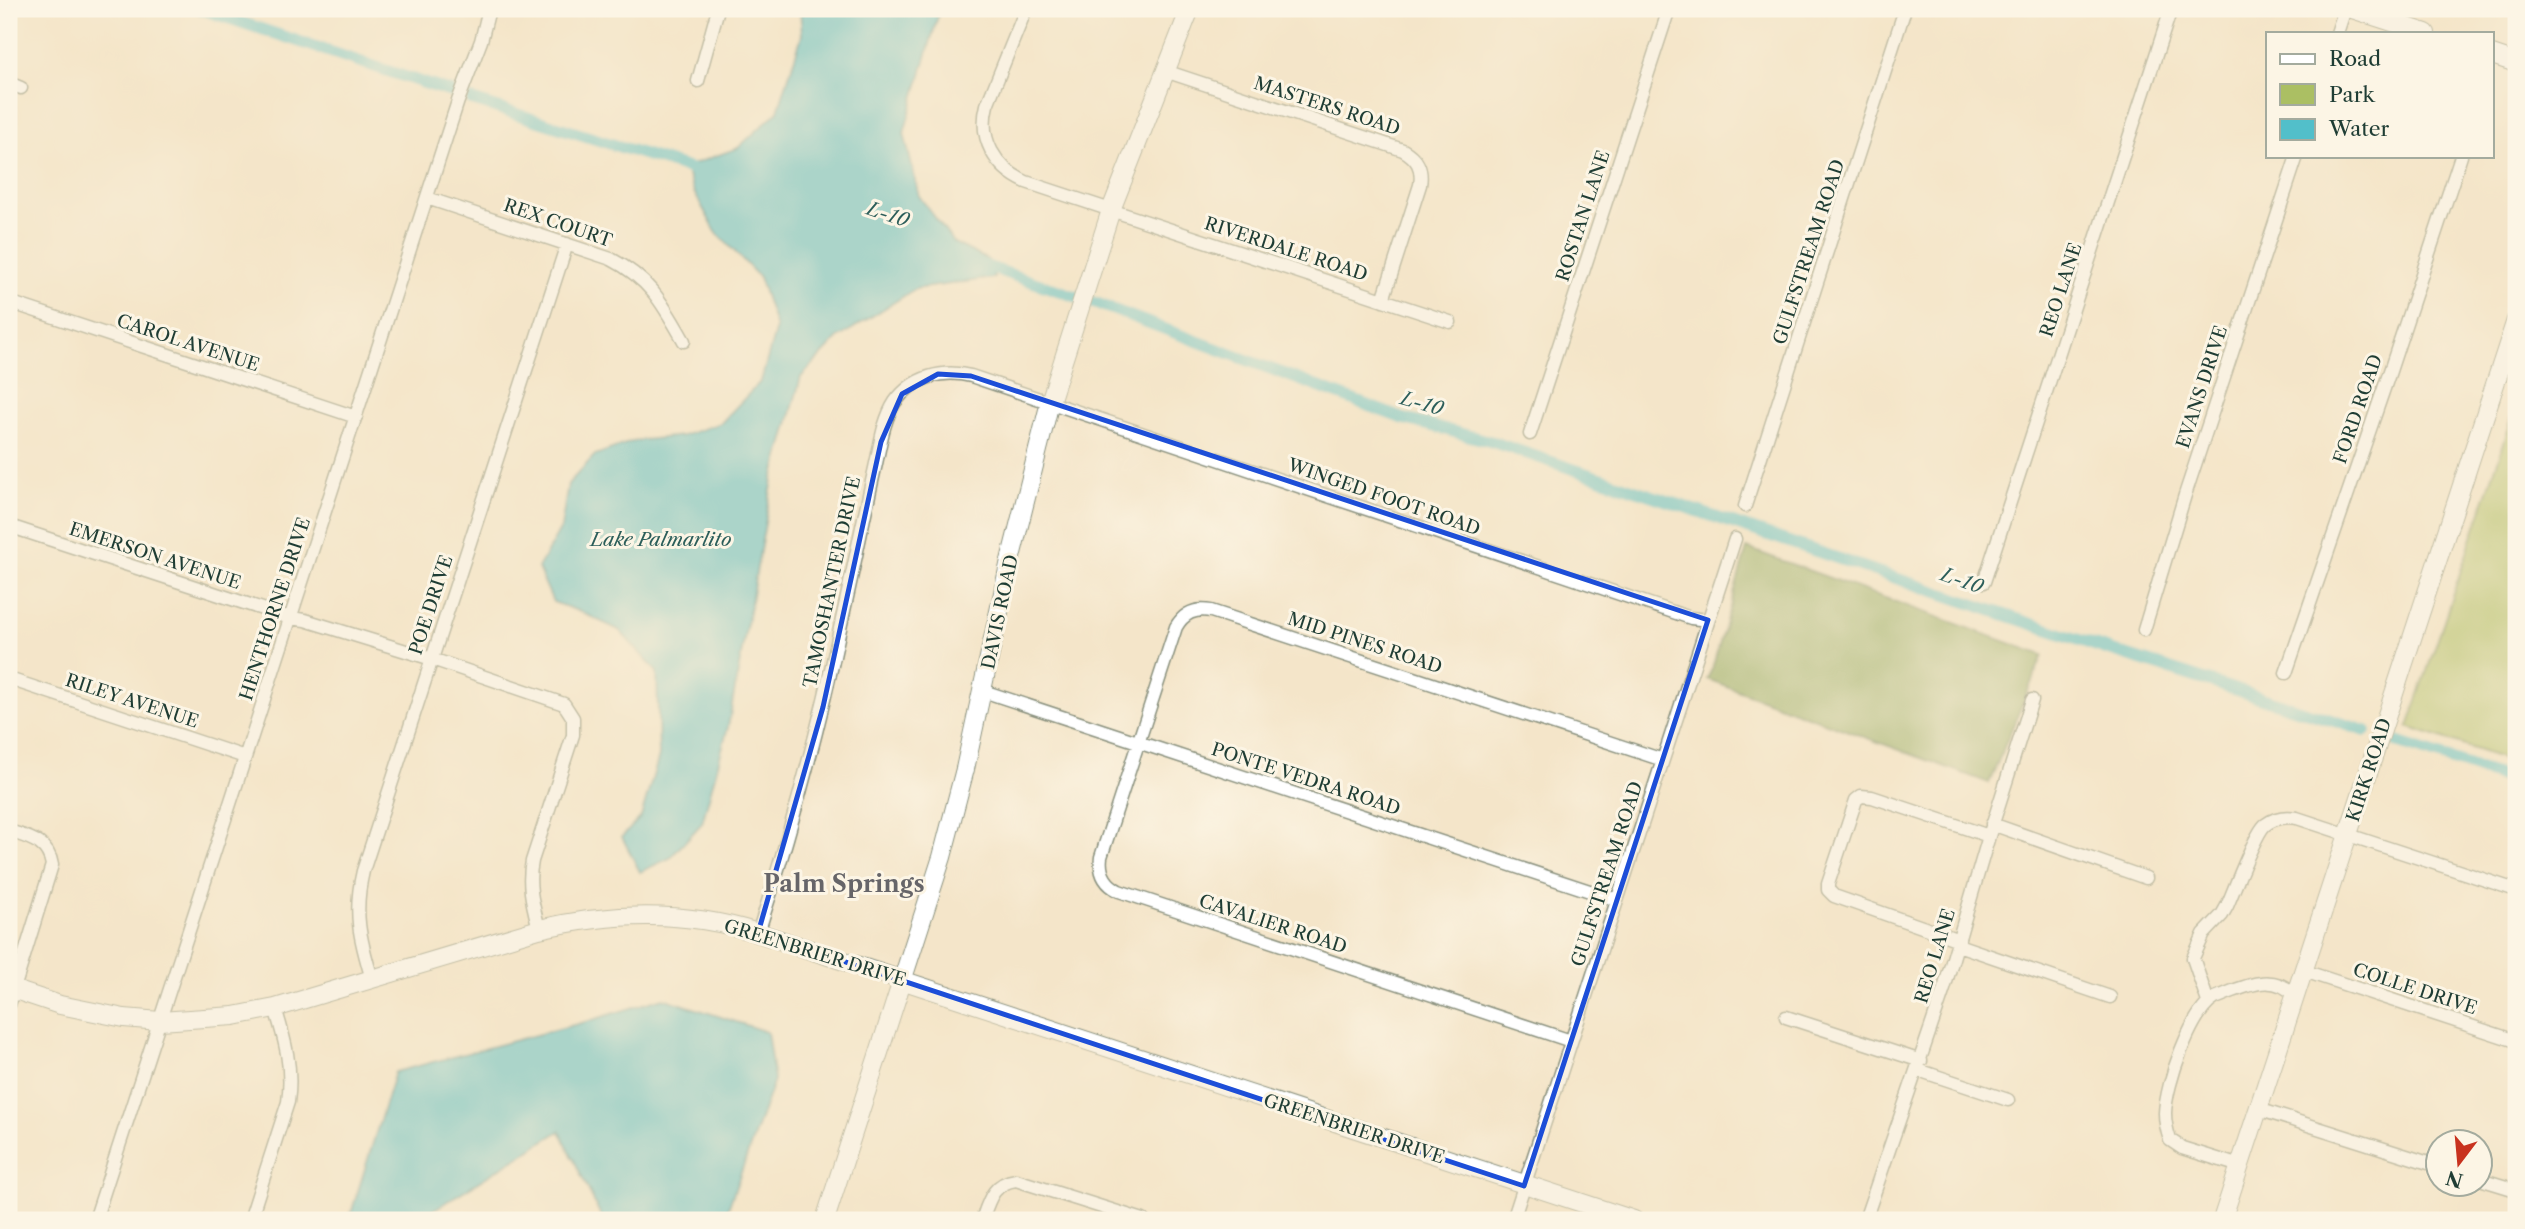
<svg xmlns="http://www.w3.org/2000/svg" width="2525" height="1229" viewBox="0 0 2525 1229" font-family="'Libre Caslon Text',serif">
<rect width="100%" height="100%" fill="#fcf5e5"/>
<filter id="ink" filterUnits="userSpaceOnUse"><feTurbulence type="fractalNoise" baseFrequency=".0143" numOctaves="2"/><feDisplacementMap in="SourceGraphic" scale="14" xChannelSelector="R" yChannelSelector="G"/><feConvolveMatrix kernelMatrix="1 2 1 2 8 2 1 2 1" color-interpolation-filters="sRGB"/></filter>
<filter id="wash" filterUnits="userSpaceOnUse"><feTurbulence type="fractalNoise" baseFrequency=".00686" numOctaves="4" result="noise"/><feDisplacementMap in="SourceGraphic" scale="28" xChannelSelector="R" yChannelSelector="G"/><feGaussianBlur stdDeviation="1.57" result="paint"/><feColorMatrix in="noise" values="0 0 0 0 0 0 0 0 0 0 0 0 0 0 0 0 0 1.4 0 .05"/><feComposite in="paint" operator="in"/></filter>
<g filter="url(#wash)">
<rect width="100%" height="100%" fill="#f4e5c9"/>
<path fill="#abbf63" stroke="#657e4c" stroke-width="2" d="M2516 407V763L2408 727Z"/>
<path fill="#88a659" stroke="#547246" stroke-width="2" d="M1747 548 2043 655 1989 783 1707 679 1712 669Z"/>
<path fill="#52bfca" stroke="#387e7f" stroke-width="2" d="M800 9H940L904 133 919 196 954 243 988 260 994 278 915 289 838 338 801 377 773 479 728 727 702 823 670 858 640 872 622 837 641 817 659 756 657 672 619 630 581 612 553 602 538 568 561 528 568 484 595 455 634 441 682 436 721 423 761 381 776 328 759 277 716 232 694 192 685 167 738 148 778 111 802 35Z
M663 998 767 1032 774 1080 724 1220H603L560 1131 417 1220H349L395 1072 589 1021Z"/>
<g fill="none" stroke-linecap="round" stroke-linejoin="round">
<path stroke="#52bfca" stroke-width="12" d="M201 9 451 92
M472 100 700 172
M977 263 1101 305 1401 418 1493 442 2103 648 2366 731
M2397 742 2516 781"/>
</g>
</g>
<g filter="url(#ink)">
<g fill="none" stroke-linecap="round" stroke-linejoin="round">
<g stroke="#8a917e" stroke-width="15">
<path id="street" d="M1026 9 987 105C978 139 995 168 1026 182L1450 322
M2337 33 2345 9
M1165 71 1403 150C1417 158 1423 168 1420 185L1383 300
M698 81 718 9
M9 83 21 88
M427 198 611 259C650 279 663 304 684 341
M9 302 356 417
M1530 434 1669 9
M1745 506 1905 9
M9 526 290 618 305 620 432 659 564 704 573 718V735L532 861C527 885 533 905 539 929
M1984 582 2171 9
M2144 630 2185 495 2297 156
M2286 673 2389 374 2461 156
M9 679 245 757
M983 691 1617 900
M1992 824 2146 878
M9 831C29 838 48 841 52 865L9 1005
M758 933C791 831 819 729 841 624 853 572 863 520 875 468 880 447 883 420 895 402 913 377 942 369 971 376L1691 618 1708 620
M1959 940 1834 896 1828 890V884L1856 800 1861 796 1872 797 1989 836
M1958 945 2110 997
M2304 971 2516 1041
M372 979C360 939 353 913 363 871L567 244
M2208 1002 2193 958 2204 934 2222 915 2227 906C2234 890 2255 834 2265 825 2275 817 2285 816 2297 818L2516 890
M1786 1017 1921 1061
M1571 1041 1119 891C1105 884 1099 873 1101 857L1176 627C1184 613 1195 608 1211 611L1663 760
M1918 1070 2008 1100
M2258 1109 2438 1166
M2240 1166 2182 1148 2170 1140C2167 1131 2165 1122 2165 1113 2166 1085 2190 1013 2215 998 2242 988 2273 970 2295 996
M2480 1179 2516 1190
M95 1220 458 101 481 41 489 9
M250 1220 288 1102C293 1068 285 1040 275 1008
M982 1220C989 1200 993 1183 1016 1180L1143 1220
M1513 1220 1735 539
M1865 1220 1944 989 1989 836 2032 700"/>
</g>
<g stroke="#8a917e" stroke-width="20">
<path id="secondary" d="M2352 9 2426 33
M2492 55 2516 63
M9 988 60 1005 124 1018 160 1021 234 1016 275 1008 539 929C613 912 685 910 758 933L1634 1220
M825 1220 942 857 965 769 1009 565 1050 402 1111 210 1190 9
M2222 1220 2516 320"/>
</g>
<use href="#street" stroke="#fff" stroke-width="12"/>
<use href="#secondary" stroke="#fff" stroke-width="18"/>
</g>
</g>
<path d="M0 0H2525V1229H0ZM938 374 971 376 1708 620 1524 1186 758 933 823 707 881 442 902 394Z" fill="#f4e5c9" fill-opacity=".55" fill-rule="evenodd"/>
<path fill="none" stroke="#1d4ed8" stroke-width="5" stroke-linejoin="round" d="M938 374 971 376 1708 620 1524 1186 758 933 823 707 881 442 902 394Z"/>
<g text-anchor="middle" stroke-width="6" stroke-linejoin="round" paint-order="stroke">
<g font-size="18" fill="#1f3d34" stroke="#fcf5e5">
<text transform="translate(1327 106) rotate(18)" y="6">MASTERS ROAD</text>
<text transform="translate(1583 216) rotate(-72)" y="6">ROSTAN LANE</text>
<text transform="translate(558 223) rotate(19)" y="6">REX COURT</text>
<text transform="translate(1286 249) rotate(18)" y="6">RIVERDALE ROAD</text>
<text transform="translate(1809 252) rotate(-72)" y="6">GULFSTREAM ROAD</text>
<text transform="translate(2061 290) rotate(-72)" y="6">REO LANE</text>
<text transform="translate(188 343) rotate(18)" y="6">CAROL AVENUE</text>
<text transform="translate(2202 387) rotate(-72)" y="6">EVANS DRIVE</text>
<text transform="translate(2358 409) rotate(-71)" y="6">FORD ROAD</text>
<text transform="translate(1384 497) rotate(19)" y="6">WINGED FOOT ROAD</text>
<text transform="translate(155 556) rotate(18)" y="6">EMERSON AVENUE</text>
<text transform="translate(832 582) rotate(-78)" y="6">TAMOSHANTER DRIVE</text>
<text transform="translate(431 605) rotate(-72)" y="6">POE DRIVE</text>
<text transform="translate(275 609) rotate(-72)" y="6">HENTHORNE DRIVE</text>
<text transform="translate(1000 612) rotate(-78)" y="6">DAVIS ROAD</text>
<text transform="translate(1365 643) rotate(18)" y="6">MID PINES ROAD</text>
<text transform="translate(132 701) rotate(18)" y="6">RILEY AVENUE</text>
<text transform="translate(2369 770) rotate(-72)" y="6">KIRK ROAD</text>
<text transform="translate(1306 779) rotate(18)" y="6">PONTE VEDRA ROAD</text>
<text transform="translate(1607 874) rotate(-72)" y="6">GULFSTREAM ROAD</text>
<text transform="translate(1273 924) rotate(18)" y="6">CAVALIER ROAD</text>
<text transform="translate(815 953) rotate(17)" y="6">GREENBRIER DRIVE</text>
<text transform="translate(1935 956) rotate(-73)" y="6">REO LANE</text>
<text transform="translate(2415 989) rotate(18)" y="6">COLLE DRIVE</text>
<text transform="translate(1354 1129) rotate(18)" y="6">GREENBRIER DRIVE</text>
</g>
<g font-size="19" font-style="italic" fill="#2c5e5a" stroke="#fcf5e5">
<text transform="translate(888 214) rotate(18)" y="7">L-10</text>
<text transform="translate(1422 403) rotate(16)" y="7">L-10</text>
<text x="661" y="546">Lake Palmarlito</text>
<text transform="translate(1962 580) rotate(19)" y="7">L-10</text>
</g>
<g font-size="24" font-weight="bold" fill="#666569" stroke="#fcf5e5">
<text x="844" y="892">Palm Springs</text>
</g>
</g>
<rect width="2525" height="1229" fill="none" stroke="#fcf5e5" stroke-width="35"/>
<rect x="2266" y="32" width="228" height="126" fill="#fcf5e5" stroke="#a4ab9e" stroke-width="2"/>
<rect x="2280" y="54" width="35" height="10" fill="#ffffff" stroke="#a4ab9e" stroke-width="2"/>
<text x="2329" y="66" font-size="21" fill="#1f3d34">Road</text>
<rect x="2280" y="84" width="35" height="21" fill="#abbf63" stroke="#a4ab9e" stroke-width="2"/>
<text x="2329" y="102" font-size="21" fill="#1f3d34">Park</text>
<rect x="2280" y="119" width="35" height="21" fill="#52bfca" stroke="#a4ab9e" stroke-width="2"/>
<text x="2329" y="136" font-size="21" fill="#1f3d34">Water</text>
<g transform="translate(2459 1163) rotate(196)"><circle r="33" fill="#fcf5e5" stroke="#a4ab9e" stroke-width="2"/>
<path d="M0-5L12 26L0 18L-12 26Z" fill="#c8321e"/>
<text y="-10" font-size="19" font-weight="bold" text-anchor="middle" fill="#1f3d34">N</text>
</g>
</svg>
